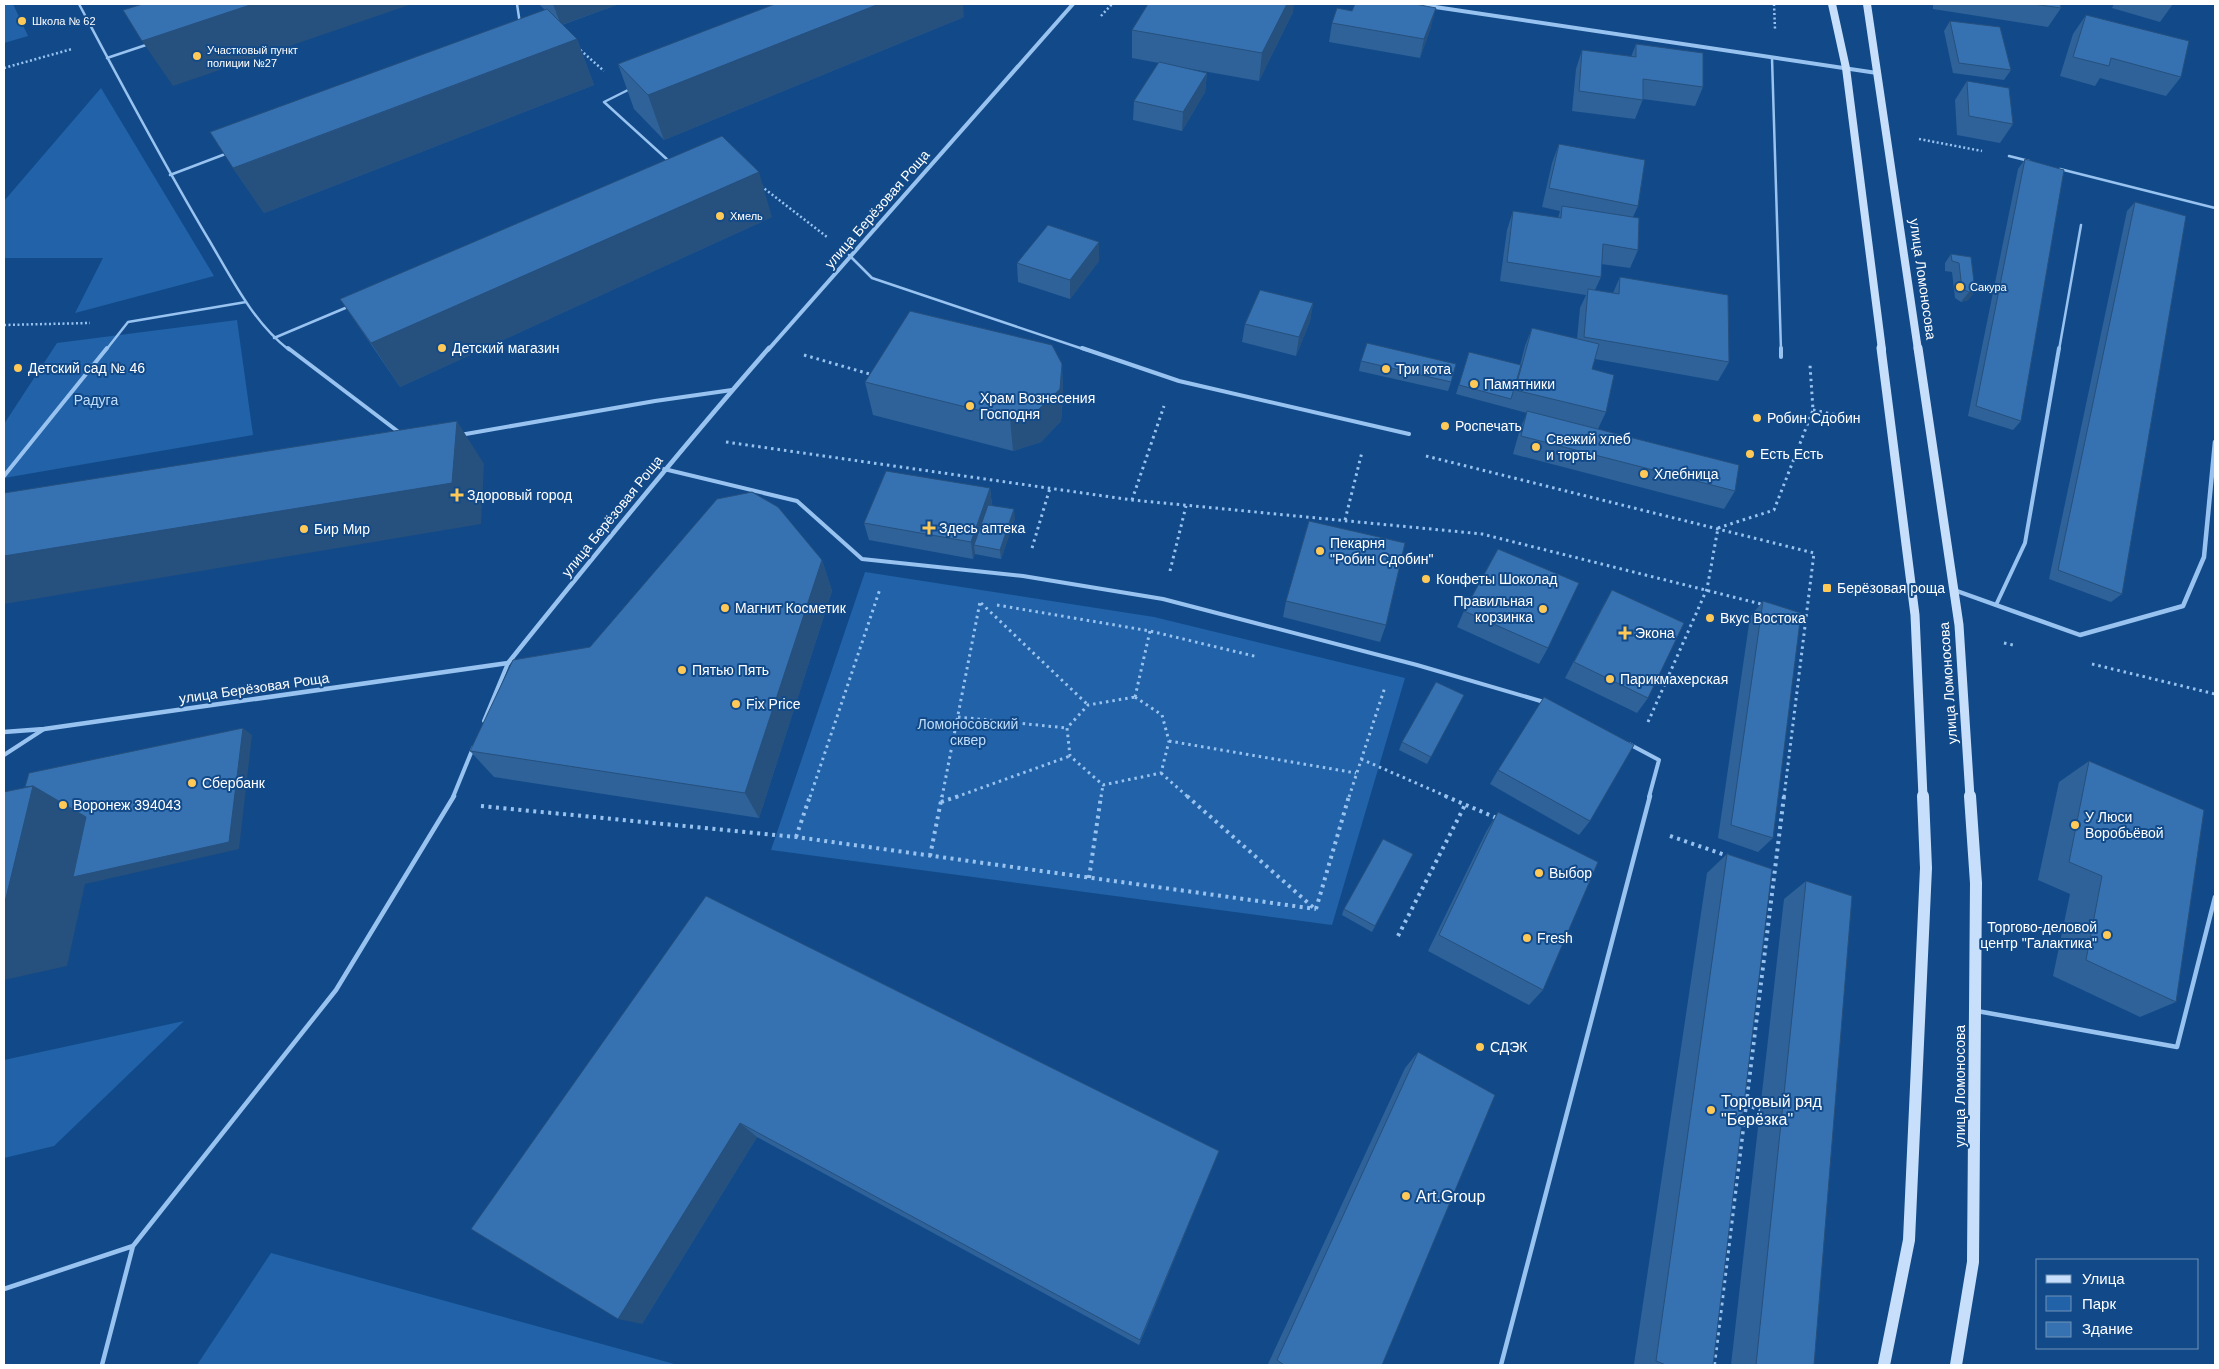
<svg xmlns="http://www.w3.org/2000/svg" width="2219" height="1369" viewBox="0 0 2219 1369" font-family="Arial,sans-serif">
<rect width="100%" height="100%" fill="#124a89"/>
<path fill="#2162a8" d="M4 4H13L28 36 4 43Z
M101 88 214 276 75 313 103 258H4V201Z
M237 320 253 435 4 478V424L57 343Z
M865 572 1154 617 1405 678 1332 925 771 850Z
M184 1021 54 1146 4 1158V1060Z
M271 1253 678 1365H197Z"/>
<g fill="none" stroke-linecap="round" stroke-linejoin="round">
<path stroke="#98c3f0" stroke-width="2.5" stroke-dasharray="2 2.5" stroke-linecap="butt" d="M1774 4 1775 29
M1101 16 1112 4
M577 47 604 71
M4 68 72 49
M1919 139 1982 151
M761 186 827 237
M4 325 90 323"/>
<path stroke="#98c3f0" stroke-width="3" stroke-dasharray="2.5 4" stroke-linecap="butt" d="M804 355 873 375
M1813 410 1857 419
M726 442 1132 500 1482 534 1765 605
M1426 456 1814 553 1784 797
M1132 500 1164 406
M1345 520 1362 452
M1718 528 1774 510 1813 410 1810 365
M1032 548 1050 488
M1170 571 1186 506
M981 603 1088 705
M997 605 1150 631 1258 657
M2004 643 2013 645
M2092 664 2215 694
M1135 697 1162 715 1169 741 1161 773 1103 785 1070 756 1067 728 1088 705Z
M1135 697 1150 631
M958 717 1067 728
M1648 722 1707 589 1718 528
M1169 741 1356 773
M1361 759 1448 797
M1161 773 1188 797
M810 797 880 589
M942 797 980 602
M956 797 1070 756
M1101 797 1103 785
M1349 797 1385 687"/>
<path stroke="#98c3f0" stroke-width="4" stroke-dasharray="3 4.5" stroke-linecap="butt" d="M1187 796 1315 909
M1445 796 1499 819
M941 802 959 796
M481 806 796 837 1316 909
M1670 836 1728 856
M796 837 810 796
M930 856 942 796
M1089 878 1101 796
M1316 909 1349 796
M1398 936 1465 805
M1745 1104 1763 1111
M1714 1365 1784 796"/>
<path stroke="#98c3f0" stroke-width="2.5" d="M79 4C121 83 163 163 209 240 232 279 253 322 289 350
M517 4 520 24
M107 58 149 44
M1772 58 1781 350
M630 89 604 102 670 162
M2009 156 2029 161
M2060 169 2215 208
M170 175 228 153
M849 255 872 278 1086 350
M274 338 350 306
M106 350 128 322 246 302
M2059 350 2081 225"/>
<path stroke="#98c3f0" stroke-width="4" d="M288 348 400 433
M1082 348 1179 381 1409 434
M1781 348V357
M460 435 655 401 732 390
M664 469 797 501 862 559 1023 576 1163 599 1417 665 1544 702
M4 476 107 348
M1996 605 2025 543 2059 348
M484 721 508 663
M1629 744 1659 760 1649 797
M4 755 44 729
M453 797 473 748"/>
<path stroke="#98c3f0" stroke-width="4.5" d="M1977 1011 2177 1047 2215 897
M4 1289 133 1246 336 990 454 796
M102 1365 133 1246
M1501 1365 1650 796"/>
<path stroke="#98c3f0" stroke-width="4" d="M1415 4 1877 73
M768 350 1073 4"/>
<path stroke="#98c3f0" stroke-width="4.5" d="M1954 590 2080 635 2183 606 2204 557 2215 442
M4 732 44 729 508 663C593 557 679 451 769 348"/>
<path stroke="#c7dffb" stroke-width="8" d="M1832 4 1846 68 1882 350
M1867 4 1918 350"/>
<path stroke="#c7dffb" stroke-width="9" d="M1881 348 1915 615 1923 797
M1918 348 1959 625 1970 797"/>
<path stroke="#c7dffb" stroke-width="12" d="M1884 1365 1909 1240 1926 868 1923 796
M1956 1365 1973 1262 1976 883 1970 796"/>
</g>
<path fill="#2e6299" d="M539 4H619L562 25 577 39 594 85 264 213 233 168 545 10Z
M1933 4H2060L2061 8 2048 27 1933 9Z
M2114 4H2173L2160 22 2112 8Z
M1352 11 1431 27 1420 58 1329 42 1332 23Z
M1293 12 1259 81 1169 65 1207 73 1205 92 1182 131 1133 120 1134 101 1159 63 1132 58V30Z
M2086 15 2181 77 2166 96 2100 78 2095 86 2060 76 2073 34Z
M964 17 664 140 634 109 618 64Z
M1950 21 2011 70 2004 80 1953 73 1944 31Z
M1636 44 1703 87 1695 106 1643 99 1635 119 1572 111 1576 69 1582 50 1631 57Z
M1967 81 2013 124 2000 143 1957 135 1955 100Z
M1559 144 1638 206 1633 217 1638 250 1630 268 1601 264V277L1595 290 1613 293 1620 277 1729 362 1718 381 1595 359 1592 369 1606 412 1598 429 1735 491 1724 509 1513 454 1520 429 1527 413 1456 394 1469 352 1520 365 1525 346 1532 328 1577 339 1580 308 1586 295 1500 281 1507 230 1513 211 1558 218 1560 211 1542 207 1552 163Z
M2025 159 2021 421 2013 430 1968 416 2018 169Z
M2135 202 2122 594 2111 602 2049 579 2127 211Z
M772 217 400 387 340 299Z
M1099 242V261L1070 299 1018 282 1017 263Z
M1951 254 1971 257 1975 291 1968 300 1961 302 1955 298 1952 272 1945 271V263Z
M1313 303 1310 321 1296 356 1242 342 1245 324Z
M1361 361 1451 382 1448 391 1359 371Z
M1062 364 1063 397 1061 421 1041 442 1013 451 873 415 865 382Z
M990 488 992 505 1015 518 1001 559 975 554 973 559 869 540 864 523Z
M822 560 832 591 759 818 494 777 470 751 590 647Z
M1612 590 1648 698 1637 713 1565 678 1603 606Z
M1286 601 1386 625 1380 642 1283 617Z
M1763 601 1773 838 1758 852 1718 838 1750 617Z
M1464 611 1548 648 1539 664 1457 627Z
M1464 695 1427 764 1399 750 1402 742Z
M2089 761 2176 1002 2140 1017 2053 976 2070 894 2038 880 2059 782Z
M1498 770 1590 821 1579 835 1490 784Z
M1498 812 1543 990 1529 1005 1428 951 1486 832Z
M1413 854 1372 932 1342 915 1344 909Z
M1727 854 1713 1365H1638L1634 1364 1707 873Z
M1806 881 1814 1365H1731L1784 899Z
M706 896 1219 1151 1139 1345 757 1137 642 1324Z
M1418 1052 1382 1365H1270L1268 1364 1405 1068Z"/>
<path fill="#26507d" d="M253 4H412L173 86 142 41Z
M553 4H619L561 25Z
M879 4H963L964 17 664 140 648 95Z
M1287 4H1294L1293 12 1259 81 1262 53Z
M1436 8 1431 27 1420 58 1424 39Z
M577 39 594 85 264 213 233 168Z
M1207 73 1205 92 1182 131 1183 112Z
M759 172 772 217 400 387 371 343Z
M1099 242V261L1070 299V280Z
M1975 291 1968 300 1961 302 1969 292Z
M1313 303 1310 321 1296 356 1299 337Z
M1062 364 1063 397 1061 421 1041 442 1013 451 1010 418Z
M457 421 484 464 481 524 4 604V556Z
M990 488 992 506 974 545 975 554 973 559 971 542Z
M1014 509 1015 518 1001 559 1000 550Z
M822 560 832 591 759 818 745 793Z
M243 728 252 735 239 849 85 884 67 966 4 980V906L33 786Z
M740 1123 757 1137 642 1324 618 1319Z"/>
<path fill="#3672b2" stroke="#26507d" d="M143 4H253L142 41 123 10Z
M775 4H879L648 95 618 64Z
M1148 4H1287L1262 53 1132 30Z
M1355 4H1415L1436 8 1424 39 1332 23 1337 8 1352 11Z
M2033 4H2060L2061 8Z
M547 9 577 39 233 168 210 132Z
M2086 15 2189 41 2181 77 2111 58 2109 66 2073 57Z
M1950 21 2000 27 2011 70 1959 63Z
M1636 44 1703 53V87L1643 79V100L1579 91 1582 50 1636 57Z
M1159 62 1207 73 1183 112 1134 101Z
M1967 81 2009 88 2013 124 1969 116Z
M722 136 759 172 371 343 340 299Z
M1559 144 1645 160 1638 206 1549 188Z
M2025 159 2064 170 2021 421 1976 406Z
M2135 202 2186 216 2122 594 2058 570Z
M1562 206 1639 218 1638 250 1603 244 1601 277 1507 262 1513 211 1561 218Z
M1048 225 1099 242 1070 280 1017 263Z
M1951 254 1971 257 1975 291 1969 292 1962 289 1959 263 1952 261Z
M1620 277 1728 295 1729 362 1584 337 1588 289 1619 294Z
M1260 290 1313 303 1299 337 1245 324Z
M910 311 1052 345 1062 364 1060 389 1038 410 1010 418 865 382Z
M1532 328 1599 344 1592 369 1614 375 1606 412 1515 390Z
M1367 343 1456 364 1451 382 1361 361Z
M1469 352 1521 365 1511 399 1459 385Z
M1527 411 1739 465 1735 491 1521 436Z
M457 421 452 483 4 556V493Z
M886 471 990 488 971 542 864 523Z
M752 492 778 507 822 560 745 793 470 751 513 660 590 647 717 499Z
M988 505 1014 509 1000 550 974 545Z
M1309 521 1405 543 1386 625 1286 601Z
M1498 549 1579 583 1548 648 1464 611Z
M1612 590 1684 623 1648 698 1574 662Z
M1763 601 1801 613 1773 838 1731 825Z
M1436 682 1464 695 1431 757 1402 742Z
M1544 697 1634 745 1590 821 1498 770Z
M243 728 229 842 73 877 86 817 33 786 25 787 29 773Z
M2089 761 2204 810 2176 1002 2086 960 2102 876 2069 862Z
M33 786 4 906V792Z
M1498 812 1598 862 1543 990 1439 935Z
M1383 839 1413 854 1375 926 1344 909Z
M1727 854 1772 869 1713 1365H1666L1656 1361Z
M1806 881 1852 896 1814 1365H1756Z
M706 896 1219 1151 1140 1340 740 1123 618 1319 471 1229Z
M1418 1052 1495 1095 1382 1365H1284L1277 1360Z"/>
<g fill="#ffc958" stroke="#124a89" stroke-width="2">
<circle cx="22" cy="21" r="5"/>
<circle cx="197" cy="56" r="5"/>
<circle cx="720" cy="216" r="5"/>
<circle cx="1960" cy="287" r="5"/>
<circle cx="442" cy="348" r="5"/>
<circle cx="18" cy="368" r="5"/>
<circle cx="1386" cy="369" r="5"/>
<circle cx="1474" cy="384" r="5"/>
<circle cx="970" cy="406" r="5"/>
<circle cx="1757" cy="418" r="5"/>
<circle cx="1445" cy="426" r="5"/>
<circle cx="1536" cy="447" r="5"/>
<circle cx="1750" cy="454" r="5"/>
<circle cx="1644" cy="474" r="5"/>
<path d="M454.5 487.5h5v5h5v5h-5v5h-5v-5h-5v-5h5z"/>
<path d="M926.5 520.5h5v5h5v5h-5v5h-5v-5h-5v-5h5z"/>
<circle cx="304" cy="529" r="5"/>
<circle cx="1320" cy="551" r="5"/>
<circle cx="1426" cy="579" r="5"/>
<rect x="1822" y="583" width="10" height="10" rx="2.5"/>
<circle cx="725" cy="608" r="5"/>
<circle cx="1543" cy="609" r="5"/>
<circle cx="1710" cy="618" r="5"/>
<path d="M1622.5 625.5h5v5h5v5h-5v5h-5v-5h-5v-5h5z"/>
<circle cx="682" cy="670" r="5"/>
<circle cx="1610" cy="679" r="5"/>
<circle cx="736" cy="704" r="5"/>
<circle cx="192" cy="783" r="5"/>
<circle cx="63" cy="805" r="5"/>
<circle cx="2075" cy="825" r="5"/>
<circle cx="1539" cy="873" r="5"/>
<circle cx="2107" cy="935" r="5"/>
<circle cx="1527" cy="938" r="5"/>
<circle cx="1480" cy="1047" r="5"/>
<circle cx="1711" cy="1110" r="5"/>
<circle cx="1406" cy="1196" r="5"/>
</g>
<g text-anchor="middle" stroke-width="4" stroke-linejoin="round" paint-order="stroke">
<g font-size="11" fill="#fff" stroke="#124a89" text-anchor="start">
<text x="32" y="25">Школа № 62</text>
<text x="207" y="54">Участковый пункт<tspan x="207" dy="13">полиции №27</tspan></text>
<text x="730" y="220">Хмель</text>
<text x="1970" y="291">Сакура</text>
</g>
<g font-size="14" fill="#fff" stroke="#124a89">
<text transform="translate(877 209) rotate(-49)" y="5">улица Берёзовая Роща</text>
<text transform="translate(1923 279) rotate(82)" y="5">улица Ломоносова</text>
<text transform="translate(612 516) rotate(-51)" y="5">улица Берёзовая Роща</text>
<text transform="translate(1948 683) rotate(-94)" y="5">улица Ломоносова</text>
<text transform="translate(254 688) rotate(-8)" y="5">улица Берёзовая Роща</text>
<text transform="translate(1960 1086) rotate(-90)" y="5">улица Ломоносова</text>
</g>
<g font-size="14" fill="#fff" stroke="#124a89" text-anchor="start">
<text x="452" y="353">Детский магазин</text>
<text x="28" y="373">Детский сад № 46</text>
<text x="1396" y="374">Три кота</text>
<text x="1484" y="389">Памятники</text>
<text x="980" y="403">Храм Вознесения<tspan x="980" dy="16">Господня</tspan></text>
<text x="1767" y="423">Робин Сдобин</text>
<text x="1455" y="431">Роспечать</text>
<text x="1546" y="444">Свежий хлеб<tspan x="1546" dy="16">и торты</tspan></text>
<text x="1760" y="459">Есть Есть</text>
<text x="1654" y="479">Хлебница</text>
<text x="467" y="500">Здоровый город</text>
<text x="939" y="533">Здесь аптека</text>
<text x="314" y="534">Бир Мир</text>
<text x="1330" y="548">Пекарня<tspan x="1330" dy="16">"Робин Сдобин"</tspan></text>
<text x="1436" y="584">Конфеты Шоколад</text>
<text x="1837" y="593">Берёзовая роща</text>
<text x="1533" y="606" text-anchor="end">Правильная<tspan x="1533" dy="16">корзинка</tspan></text>
<text x="735" y="613">Магнит Косметик</text>
<text x="1720" y="623">Вкус Востока</text>
<text x="1635" y="638">Экона</text>
<text x="692" y="675">Пятью Пять</text>
<text x="1620" y="684">Парикмахерская</text>
<text x="746" y="709">Fix Price</text>
<text x="202" y="788">Сбербанк</text>
<text x="73" y="810">Воронеж 394043</text>
<text x="2085" y="822">У Люси<tspan x="2085" dy="16">Воробьёвой</tspan></text>
<text x="1549" y="878">Выбор</text>
<text x="2097" y="932" text-anchor="end">Торгово-деловой<tspan x="2097" dy="16">центр "Галактика"</tspan></text>
<text x="1537" y="943">Fresh</text>
<text x="1490" y="1052">СДЭК</text>
</g>
<g font-size="14" fill="#bfddfc" stroke="#124a89">
<text x="96" y="405">Радуга</text>
<text x="968" y="729">Ломоносовский<tspan x="968" dy="16">сквер</tspan></text>
</g>
<g font-size="16" fill="#fff" stroke="#124a89" text-anchor="start">
<text x="1721" y="1107">Торговый ряд<tspan x="1721" dy="18">"Берёзка"</tspan></text>
<text x="1416" y="1202">Art.Group</text>
</g>
</g>
<rect width="2219" height="1369" fill="none" stroke="#ffffff" stroke-width="10"/>
<rect x="2036" y="1259" width="162" height="90" fill="#124a89" stroke="#7192b8"/>
<rect x="2046" y="1275" width="25" height="8" fill="#c7dffb" stroke="#7192b8"/>
<text x="2082" y="1284" font-size="15" fill="#ffffff">Улица</text>
<rect x="2046" y="1296" width="25" height="15" fill="#2162a8" stroke="#7192b8"/>
<text x="2082" y="1309" font-size="15" fill="#ffffff">Парк</text>
<rect x="2046" y="1322" width="25" height="15" fill="#3672b2" stroke="#7192b8"/>
<text x="2082" y="1334" font-size="15" fill="#ffffff">Здание</text>
</svg>
